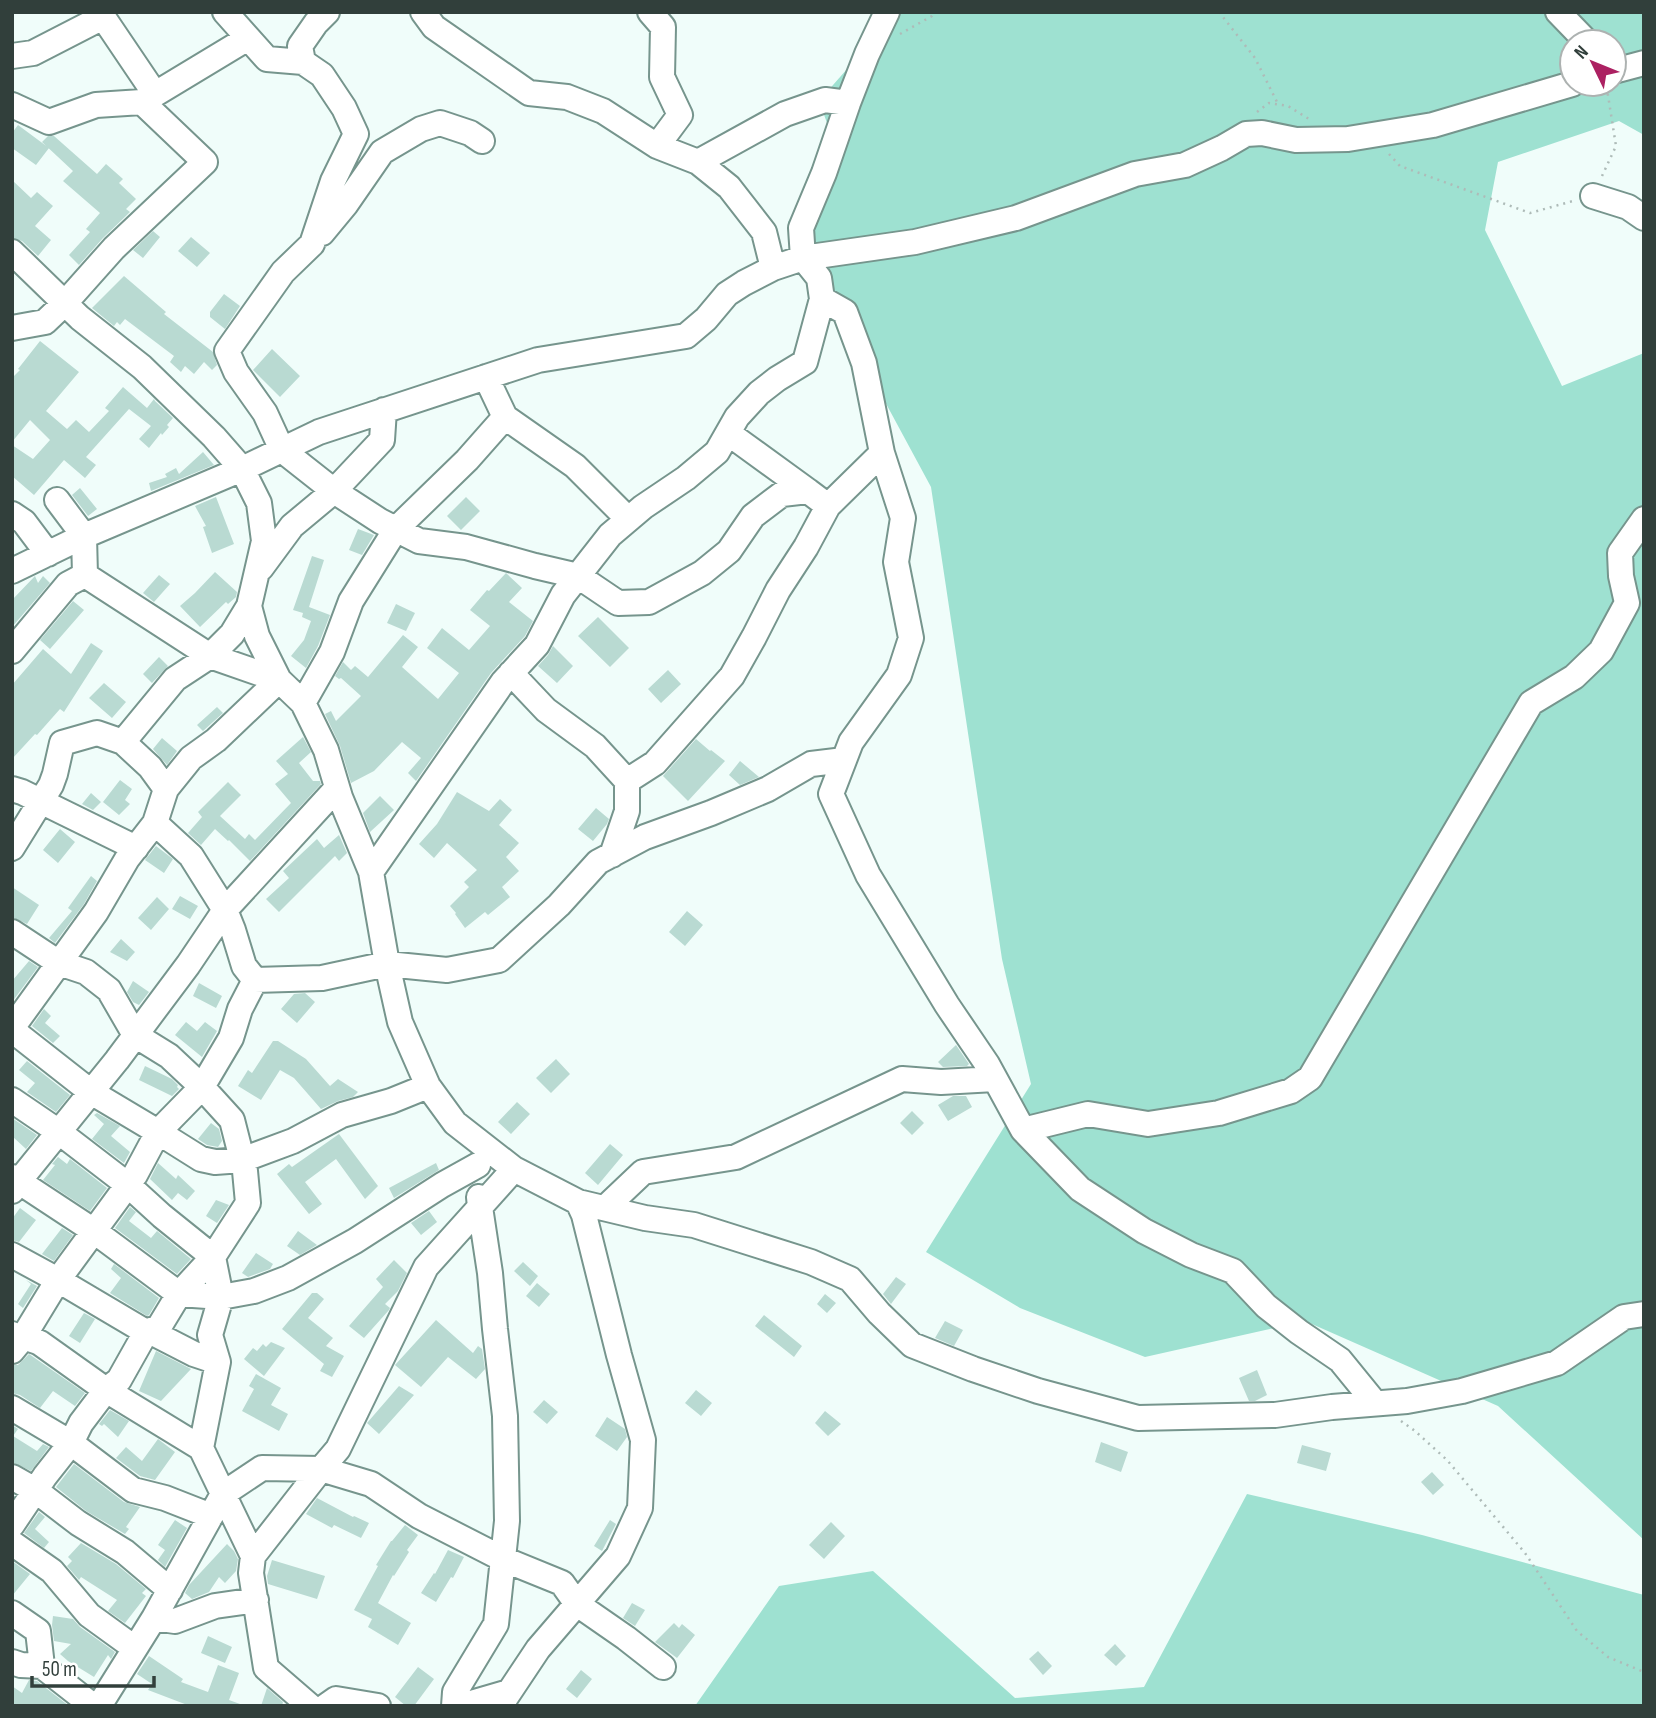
<svg xmlns="http://www.w3.org/2000/svg" width="1656" height="1718" viewBox="0 0 1656 1718" font-family="'Sofia Sans Condensed',sans-serif">
<rect width="100%" height="100%" fill="#f0fdfa"/>
<path fill="#9ee1d1" fill-rule="evenodd" d="M897 12H1644V135L1619 121 1498 162 1485 230 1562 386 1644 353V1540L1498 1406 1305 1321 1145 1357 1020 1308 926 1252 1031 1084 1002 959 931 487 788 222 838 153 819 101ZM1572 42H1614V84H1572Z
M1247 1494 1422 1535 1644 1595V1706H695L779 1586 873 1571 1015 1698 1144 1687Z"/>
<path fill="#b9dad2" d="M18 125 49 148 36 165 12 148V133Z
M48 136H54L97 174 106 164 123 179 119 183 136 199 126 209 130 212 103 238 79 265 69 255 90 232 86 229 100 213 63 181 73 171 42 142Z
M12 180 31 198 37 192 53 206 35 226 51 240 38 256 22 241 12 238Z
M153 231 160 237 143 258 133 250Z
M191 237 210 253 197 267 178 251Z
M124 276 166 312 164 314 213 352 217 365 212 370 204 362 194 374 185 366 181 372 170 362 174 356 125 319 120 325 117 322 114 326 92 308Z
M224 294 240 306 225 329 210 317V312Z
M40 341 79 372 46 411 67 429 76 420 89 432 109 411 105 408 123 387 147 408 154 399 155 401 173 418 167 425 169 427 162 435 161 433 149 448 139 439 151 426 129 409 86 457 96 465 85 478 64 460 34 495 12 476V445L33 459 50 440 30 420 12 442V378L20 370 18 369Z
M272 349 300 376 280 397 253 370Z
M203 452 214 465 151 491 149 483 167 477 165 474 176 468 179 474Z
M80 488 97 509 88 516 72 495Z
M216 497 234 544 212 553 203 527 206 526 195 506Z
M466 497 480 511 461 530 447 516Z
M358 529 374 535 362 555 349 550Z
M312 556 324 560 309 607 330 615 318 646 306 668 291 656 304 640 311 621 302 617 303 613 293 610Z
M215 572 237 592 236 597 228 604 226 602 200 627 180 606 195 593Z
M506 573 522 588 509 602 533 621 525 636 491 673 416 781 408 773 421 758 402 742 374 771 351 783 340 746 325 714 331 711 336 721 361 696 341 678 339 679 335 676 343 662 351 670 355 666 368 677 403 635 418 647 402 667 438 699 459 673 427 648 442 628 469 650 490 626 470 610 487 590 489 591Z
M159 575 170 584 154 602 143 593Z
M35 576 38 583 43 576 50 583 12 627V600Z
M73 601 84 610 50 649 40 640Z
M396 604 415 613 406 631 387 623Z
M598 617 629 648 610 667 578 636Z
M91 643 103 651 64 712 60 709 37 735 35 734 12 759V685L43 649 71 674Z
M553 646 573 666 557 683 538 666 548 655Z
M159 657 168 666 152 683 143 674Z
M668 670 681 684 661 703 648 689Z
M104 683 126 702 112 718 89 698Z
M217 707 223 713 203 731 197 725Z
M303 737 311 752 299 763 313 781H320L321 784 250 861 229 840 228 841 215 829 201 845 188 833 202 817 198 812 228 782 241 795 220 816 245 839 249 834 255 840 291 803 275 784 288 774 276 761Z
M162 738 177 751 167 765 153 749Z
M696 739 710 751 711 750 725 761 688 801 663 776Z
M740 761 759 777 740 785 729 775Z
M120 780 132 789 125 800 130 804 119 815 103 802Z
M457 792 489 811 500 799 512 810 499 825 519 843 506 857 519 871 502 887 510 897 488 915 485 912 465 928 455 914 456 913 450 906 469 887 464 882 477 870 447 843 434 858 419 844 437 824Z
M91 793 101 802 93 810 82 804Z
M380 796 394 810 370 832 363 813Z
M596 808 609 819 607 824 593 841 578 829Z
M60 829 75 842 58 863 43 850Z
M339 835 347 853 339 861 335 856 279 912 266 899 289 878 283 871 317 839 324 848Z
M156 846 173 859 164 873 145 860Z
M91 876 97 881 84 904 55 943 49 938 72 911 68 908Z
M12 887 39 905 27 924 12 917Z
M180 896 198 906 190 919 172 909Z
M157 897 169 909 151 930 138 918Z
M687 911 703 925 685 946 669 932Z
M121 939 135 952 127 961 110 952Z
M29 961 38 967 12 1002V981Z
M133 981 149 992 139 1005 133 1002 127 992Z
M199 983 222 996 216 1008 193 996Z
M305 993 315 1002 297 1023 281 1009 294 994Z
M44 1009 51 1016 45 1023 60 1036 53 1043 32 1026Z
M186 1022 197 1031 205 1022 217 1031 202 1057 175 1035Z
M273 1041H278L306 1059 330 1086 338 1079 358 1092 353 1097 338 1101 321 1109 294 1078 280 1070 261 1100 238 1086 248 1070 252 1073Z
M956 1045 969 1064 967 1066 943 1067 938 1062Z
M556 1059 570 1074 551 1093 536 1078Z
M27 1061 70 1095 56 1112 27 1092 35 1083 19 1070Z
M145 1066 172 1079 178 1085 177 1087 179 1089 172 1096 139 1080Z
M953 1096H966L972 1107 948 1121 938 1105Z
M517 1102 530 1114 511 1134 498 1122Z
M912 1111 924 1123 912 1135 900 1123Z
M97 1113 120 1126 111 1136 130 1152 124 1163 92 1139 104 1124 94 1115Z
M12 1118 37 1135 26 1149 12 1136Z
M211 1123 219 1129 222 1141 218 1147 207 1145 198 1139Z
M339 1134 378 1186 365 1199 336 1159 305 1182 322 1204 309 1214 277 1174 289 1164 292 1167Z
M610 1144 623 1155 598 1185 585 1173Z
M58 1157 67 1164 70 1159 107 1188 90 1211 43 1180 55 1165 52 1164Z
M158 1163 176 1179 178 1175 195 1191 187 1200 178 1193 172 1200 150 1179Z
M436 1163 439 1170 394 1198 389 1188Z
M216 1200 229 1205 217 1223 206 1216Z
M130 1207 136 1212 129 1221 151 1238 157 1231 191 1259 177 1274 115 1228Z
M20 1208 36 1220 19 1242 12 1240V1219Z
M429 1211 437 1222 421 1235 411 1223Z
M62 1228 73 1235 54 1261 42 1254Z
M298 1231 317 1245 300 1255 287 1246Z
M256 1253 273 1264 270 1269 248 1277 242 1273Z
M394 1260 407 1273 398 1291 385 1304 390 1308 389 1310 364 1338 349 1326 383 1287 376 1279Z
M523 1262 538 1276 530 1286 514 1271Z
M114 1264 159 1298 149 1315 147 1316 110 1293 121 1278 111 1269Z
M896 1277 906 1284 891 1304 883 1294Z
M26 1280 37 1286 23 1308 18 1304 31 1284Z
M537 1283 550 1294 539 1307 526 1296Z
M312 1293H317L324 1299 308 1318 333 1338 326 1346 344 1356 332 1377 320 1371 324 1364 282 1329Z
M825 1294 836 1303 827 1313 817 1304Z
M84 1313 95 1319 80 1343 69 1336Z
M764 1315 802 1346 794 1357 755 1326Z
M436 1320 473 1353 478 1346 482 1349 485 1369 476 1379 448 1357 421 1387 395 1365Z
M945 1321 963 1330 954 1346 935 1338Z
M271 1342 285 1348 264 1376 244 1359 253 1348 257 1351 263 1344 266 1347Z
M156 1351 191 1369 161 1401 139 1391Z
M29 1354 85 1393 75 1406 53 1391 40 1408 20 1395 12 1393V1365H18Z
M1257 1370 1267 1395 1255 1401H1249L1239 1378Z
M256 1374 281 1388 271 1405 288 1414 279 1431 242 1411 254 1389 249 1386Z
M399 1386 414 1395 379 1434 367 1423Z
M696 1390 712 1403 701 1416 685 1403Z
M544 1400 558 1412 547 1424 533 1412Z
M110 1410 129 1421 118 1437 104 1424 102 1426 99 1424Z
M825 1411 841 1424 828 1436 815 1423Z
M607 1417 625 1429 627 1437 617 1451 595 1436Z
M12 1425 18 1429 13 1436 37 1451 43 1444 49 1447 31 1471 12 1462Z
M158 1439 175 1452 155 1480 140 1476 116 1458 126 1447 142 1461Z
M1101 1442 1128 1452 1121 1472 1095 1462Z
M1302 1445 1331 1453 1326 1471 1297 1463Z
M74 1464 124 1502 140 1507 126 1527 129 1529 125 1534 86 1511 56 1487Z
M1432 1472 1444 1485 1433 1495 1421 1482Z
M317 1498 353 1517 354 1516 369 1523 361 1538 334 1525 332 1528 306 1514Z
M39 1512 45 1517 35 1529 49 1542 44 1548 24 1533Z
M175 1520 187 1528 165 1567 158 1560 165 1550 158 1545Z
M610 1520 616 1524 602 1551 594 1546Z
M831 1522 845 1536 824 1559 809 1545Z
M405 1525 418 1535 407 1550 409 1552 394 1576 393 1575 378 1603 411 1623 398 1645 368 1627 372 1619 354 1610 378 1566 376 1565 391 1541H392Z
M81 1543 116 1564 146 1589 142 1593 146 1596 125 1623 108 1611 117 1600 81 1577 79 1580 67 1566 72 1561 68 1557Z
M227 1544 234 1551 238 1559 236 1571 225 1583 219 1577 209 1592 192 1599 185 1593 189 1585Z
M448 1550 464 1557 453 1578 451 1577 436 1602 421 1593 434 1573 435 1574Z
M272 1560 325 1576 317 1599 268 1584 267 1576Z
M12 1561 30 1574 12 1596Z
M632 1603 645 1610 635 1626 623 1618Z
M53 1616 73 1619 80 1627 115 1652 111 1659 108 1655 94 1677 68 1661 60 1654 71 1644 54 1641 52 1625Z
M674 1623 679 1628 682 1624 695 1635 677 1658 655 1642Z
M208 1636 232 1647 225 1663 201 1653Z
M1115 1644 1126 1656 1116 1666 1104 1655Z
M1038 1651 1052 1666 1043 1675 1029 1659Z
M149 1656 183 1679 181 1682 208 1692 218 1665 239 1673 229 1700 240 1704V1706H190L148 1690 152 1684 137 1674Z
M418 1667 434 1679 414 1706H406L395 1697Z
M581 1670 592 1679 577 1698 566 1689Z
M29 1680 37 1681 69 1706H12V1686L22 1693Z
M267 1688 283 1702 282 1706H261Z"/>
<g fill="none" stroke-linecap="round" stroke-linejoin="round">
<g stroke="#76958d" stroke-width="28">
<path id="minor" d="M225 12 267 59 303 62
M327 12 316 23 300 46 303 62 322 75 344 108 356 134 333 181 312 244 283 272 227 351 236 372 265 413 282 450 334 491 380 521 419 541 466 547 535 566 578 576 618 603 649 602 702 573 729 551 753 516 782 494 808 491 828 506
M423 12 434 27 529 93 567 97 603 111 657 146 698 162 729 187 764 232 773 268
M650 12 663 27 662 77 680 115 657 146
M1558 12 1587 42
M12 56 33 53 103 17 155 94
M1614 71 1644 63
M12 105 49 122 96 105 142 102
M698 162 785 114 825 100 848 103
M1593 196 1628 207 1644 218
M322 233 346 204 382 152 421 129 440 123 470 133 482 141
M12 252 80 318 142 367 214 437 242 469 259 503 264 541 249 606 257 636 279 680 303 703 326 750 340 797 371 872 387 964 400 1022 428 1086 455 1123 514 1169 578 1202 584 1215 619 1355 643 1440 640 1508 618 1556 538 1649 500 1706
M822 299 845 312 864 363 882 453 903 518 896 562 911 638 899 675 851 742 831 794 868 875 947 1005 987 1064 1023 1130 1080 1189 1144 1231 1191 1255 1233 1271 1266 1306 1299 1332 1340 1360 1375 1403
M12 328 45 322 65 303 114 248 205 162 142 102 248 38
M486 377 505 417 575 466 628 519
M728 433 808 491
M12 514 24 522 48 554
M261 568 292 526 334 491 382 440 384 410
M12 571 84 536 242 469 319 432 538 360 686 336 706 319 727 294 744 283 773 268 803 258 915 242 1016 218 1135 174 1185 165 1222 148 1246 134 1262 133 1296 140 1348 139 1433 125 1572 84
M12 651 68 584 85 575
M511 673 546 710 595 746 627 781V811L612 855
M303 703 332 652 351 601 396 529 467 460 505 417
M627 781 655 763 732 676 754 637 778 590 806 547 828 506 882 453
M12 789 22 792 136 848
M166 789 150 767 123 742 175 679 210 656 232 634 249 606
M12 848 51 785 55 774 62 743 97 733 123 742
M371 872 503 682 537 645 563 595 610 535 643 507 686 478 717 452 737 417 759 393 777 379 805 362 822 299 819 278 803 258 801 228 824 173 848 103 867 54 887 12
M12 932 59 963 86 972 109 990 135 1035 169 1056 202 1087 158 1132 135 1175 58 1280 22 1339 12 1351
M255 980 322 978 387 964 447 970 499 960 559 905 598 862 645 837 711 813 768 789 811 764 844 760
M12 1028 96 912 127 859 155 823
M12 1030 91 1092 158 1132 201 1159 215 1162 242 1160 293 1141 342 1115 391 1101 428 1086
M12 1100 59 1132 128 1185 162 1216 213 1257 221 1297 210 1335 218 1362 201 1448 253 1556 251 1573 266 1668 310 1706
M1023 1130 1088 1114 1148 1124 1219 1113 1291 1091 1310 1078 1531 703 1574 677 1601 651 1627 603 1621 576 1620 553 1644 519
M12 1177 94 1231 179 1294 221 1297 254 1291 288 1278 355 1241 442 1185 478 1165
M12 1191 19 1181 117 1060 188 965 225 910 337 788
M578 1202 645 1218 694 1225 811 1262 850 1279 879 1313 912 1345 973 1369 1038 1391 1138 1418 1275 1415 1332 1407 1407 1401 1462 1391 1557 1363 1624 1317 1644 1314
M605 1208 643 1172 736 1157 902 1079 941 1082 995 1079
M12 1255 58 1280 146 1332 157 1335 194 1354 218 1362
M12 1334C22 1339 31 1338 40 1343L106 1390 201 1448
M12 1408 71 1443 133 1490 165 1498 211 1516
M12 1477 35 1490 78 1523 125 1552 170 1590
M12 1525 45 1476 71 1443 81 1423 106 1390 119 1380 146 1332 159 1327 179 1294 213 1257 248 1203 245 1171 232 1120 202 1087 231 1038 240 1009 255 980 244 966 233 930 225 910 191 856 155 823 166 789 191 758 216 740 279 680 210 656 85 575 84 536 57 500
M12 1543 52 1571 89 1615 129 1644 133 1650
M253 1556 321 1469 338 1449 426 1267 480 1207 479 1197
M12 1613 38 1631 42 1666
M154 1618 223 1494 262 1468 321 1469 371 1484 419 1516 503 1559 562 1583 577 1604 626 1638 663 1667
M12 1662 21 1665 42 1666 93 1706
M99 1706 154 1618 175 1621 215 1606 256 1600
M326 1706 336 1699 378 1706
M454 1706 455 1692 496 1624 507 1521 505 1416 495 1329 490 1273 480 1207 514 1169
M461 1706 509 1692"/>
</g>
<path stroke="#aebbb8" stroke-width="2.5" stroke-dasharray="2 5" stroke-linecap="butt" d="M1219 12 1255 58 1278 104
M900 34 932 16 936 12
M1257 112 1269 103 1288 106 1309 119
M1389 154 1400 166 1530 213 1573 201
M1602 176 1616 146 1607 89
M1401 1421 1415 1431 1447 1460 1525 1553 1577 1631 1608 1657 1644 1672"/>
<use href="#minor" stroke="#fff" stroke-width="24"/>
</g>
<rect width="1656" height="1718" fill="none" stroke="#313f3b" stroke-width="28"/>
<g transform="translate(1593 63) rotate(313)"><circle r="33" fill="#ffffff" stroke="#adb2b1" stroke-width="2"/>
<path d="M0-5L12 26L0 18L-12 26Z" fill="#ac2162"/>
<text y="-10" font-size="19" font-weight="bold" text-anchor="middle" fill="#313f3b">N</text>
</g>
<path d="M32 1676v10h122v-10" fill="none" stroke="#313f3b" stroke-width="3.5"/>
<text x="42" y="1676" font-size="21" fill="#313f3b" stroke="#ffffff" stroke-width="5" paint-order="stroke">50 m</text>
</svg>
